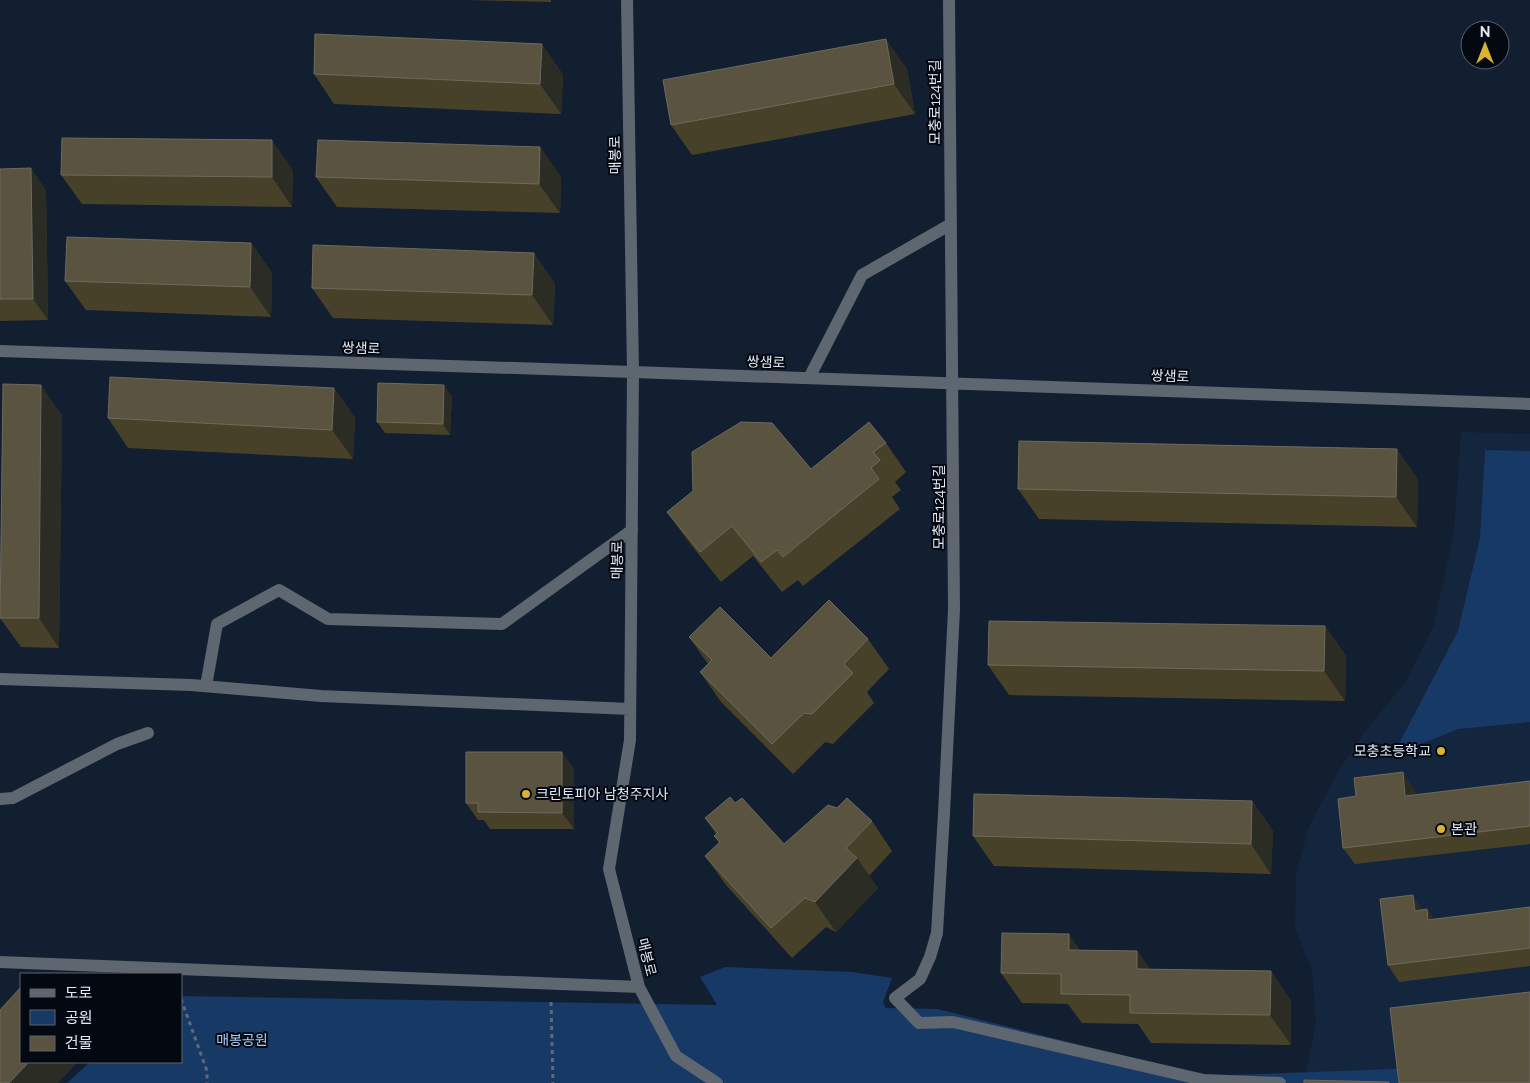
<svg xmlns="http://www.w3.org/2000/svg" width="1530" height="1083" viewBox="0 0 1530 1083" font-family="Raleway,'Noto Sans KR',sans-serif">
<rect width="100%" height="100%" fill="#111f31"/>
<path fill="#14263e" d="M1461 432 1530 434V1083L1304 1081 1316 1023 1312 971 1295 927 1296 876 1308 829 1337 773 1367 729 1406 681 1433 628 1454 532Z"/>
<path fill="#173965" d="M1485 450 1530 451V722L1458 729 1393 755 1458 631 1480 538Z
M725 967 852 972 892 978 883 1002 886 1008 938 1009 1202 1076 1530 1064V1083H67L90 1062H181V996L717 1005 700 977Z"/>
<g fill="none" stroke-linecap="round" stroke-linejoin="round">
<path stroke="#5e6a7a" stroke-width="3" stroke-dasharray="4 4" stroke-linecap="butt" d="M181 999 207 1071V1083
M551 1002 553 1083"/>
<path stroke="#5e666f" stroke-width="12" d="M627 0 633 372 630 740 609 869 639 987 676 1056 717 1083
M949 0 954 609 944 813 937 933 930 957 920 979 895 998 919 1023 953 1022 1204 1080 1280 1083
M0 351 633 372 1530 404
M809 378 862 275 951 224
M0 679 191 685 321 696 630 709
M206 686 217 624 279 590 328 619 502 624 632 530
M0 799 13 798 117 744 148 733
M0 962 639 987"/>
</g>
<path fill="#48412a" d="M464 0H551V2Z
M907 69 915 114 692 155 671 125Z
M314 74H563L561 114 334 104Z
M540 147 561 177 560 213 337 207 316 177Z
M0 169 46 190 48 320 0 321Z
M293 170 292 207 82 204 61 175Z
M251 243 272 273 271 317 86 310 65 281Z
M555 283 553 325 333 318 312 288Z
M334 388 355 418 353 459 128 448 108 418Z
M452 396 450 435 385 433 377 422Z
M62 415 59 648 21 647 0 618Z
M886 443 906 472 895 482 901 490 892 497 900 509 803 586 798 580 782 592 753 556 721 582 688 541 667 512 811 469Z
M1418 479 1417 527 1039 519 1018 489Z
M1325 626 1346 656 1345 701 1009 695 988 665Z
M689 637 771 658 868 639 889 669 867 692 874 703 833 744 825 742 793 774 721 702 700 672 708 664Z
M574 769V829H490L484 820H478L466 803Z
M1530 781V844L1355 864 1343 848 1414 789 1415 795Z
M1252 801 1273 831 1271 874 994 866 973 836Z
M735 803 784 844 872 821 892 851 869 876 878 888 836 932 826 927 792 958 726 885 705 856 719 843 714 836 716 834 705 818Z
M1530 907V966L1399 982 1388 965 1423 910 1427 909 1434 919Z
M1081 951H1137L1150 969 1271 971 1291 1001V1045L1151 1043 1138 1024 1082 1023 1068 1004 1022 1003 1001 973Z"/>
<path fill="#2b2c24" d="M886 39 907 69 915 114 894 84Z
M542 44 563 74 561 114 540 84Z
M272 140 293 170 292 207 272 177Z
M540 147 561 177 560 213 539 184Z
M31 168 46 190 48 320 33 299Z
M251 243 272 273 271 317 250 287Z
M534 253 555 283 553 325 532 295Z
M41 385 62 415 59 648 39 618Z
M444 385 452 396 450 435 443 424Z
M334 388 355 418 353 459 332 430Z
M1397 449 1418 479 1417 527 1396 497Z
M1325 626 1346 656 1345 701 1324 671Z
M562 752 574 769V829L562 813Z
M1403 772 1414 789 1417 812 1405 796Z
M1252 801 1273 831 1271 874 1251 844Z
M857 858 878 888 836 932 815 902Z
M1413 895 1424 912 1415 911Z
M1427 909 1439 926 1428 920Z
M1069 934 1090 964 1069 950Z
M1137 951 1158 981 1137 969Z
M1271 971 1291 1001V1045L1270 1015Z
M29 1062H78L58 1083H9Z"/>
<path fill="#595340" stroke="#6e6b5d" d="M315 34 542 44 540 84 314 74Z
M886 39 894 84 671 125 663 80Z
M62 138 272 140V177L61 175Z
M318 140 540 147 539 184 316 177Z
M31 168 33 299H0V169Z
M67 237 251 243 250 287 65 281Z
M313 245 534 253 532 295 312 288Z
M110 377 334 388 332 430 108 418Z
M378 383 444 385 443 424 377 422Z
M3 384 41 385 39 618H0Z
M741 422 772 423 811 469 869 422 886 443 873 452 880 460 871 468 879 479 783 557 777 550 761 562 732 526 700 552 667 512 693 491 692 452Z
M1019 441 1397 449 1396 497 1018 489Z
M829 600 868 639 844 664 853 673 812 714 804 713 772 744 700 672 712 660 689 637 720 607 771 658Z
M989 621 1325 626 1324 671 988 665Z
M466 752H562V813L478 812V803H466Z
M1403 772 1405 796 1530 781V826L1343 848 1338 799 1356 796 1354 778Z
M974 794 1252 801 1251 844 973 836Z
M730 797 735 803 742 798 784 844 828 805 837 808 847 798 872 821 846 848 857 858 815 902 805 898 771 928 705 856 720 842 714 836 718 833 705 818Z
M1413 895 1415 911 1427 909 1428 920 1530 907V948L1388 965 1380 899Z
M1002 933 1069 934V950L1137 951V969L1271 971 1270 1015 1130 1013V995L1061 994V974L1001 973Z
M21 987V1062H29L9 1083H0V1010Z
M1530 992V1083H1399L1390 1008Z
M1304 1080 1389 1082V1083H1304Z"/>
<g fill="#dcb233" stroke="#040810" stroke-width="2">
<circle cx="1441" cy="751" r="5"/>
<circle cx="526" cy="794" r="5"/>
<circle cx="1441" cy="829" r="5"/>
</g>
<g text-anchor="middle" stroke-width="4" stroke-linejoin="round" paint-order="stroke">
<g font-size="14" fill="#e1eaf7" stroke="#040810">
<text transform="translate(935 102) rotate(-90)" y="5">모충로124번길</text>
<text transform="translate(615 155) rotate(-91)" y="5">매봉로</text>
<text transform="translate(361 348) rotate(2)" y="5">쌍샘로</text>
<text transform="translate(766 362) rotate(2)" y="5">쌍샘로</text>
<text transform="translate(1170 376) rotate(2)" y="5">쌍샘로</text>
<text transform="translate(939 507) rotate(-90)" y="5">모충로124번길</text>
<text transform="translate(617 560) rotate(-89)" y="5">매봉로</text>
<text transform="translate(647 957) rotate(76)" y="5">매봉로</text>
</g>
<g font-size="14" fill="#e1eaf7" stroke="#040810" text-anchor="start">
<text x="1431" y="756" text-anchor="end">모충초등학교</text>
<text x="536" y="799">크린토피아 남청주지사</text>
<text x="1451" y="834">본관</text>
</g>
<g font-size="14" fill="#a9cbf9" stroke="#040810">
<text x="242" y="1045">매봉공원</text>
</g>
</g>
<rect x="20" y="973" width="162" height="90" fill="#040810" stroke="#5c626c"/>
<rect x="30" y="989" width="25" height="8" fill="#5e666f" stroke="#5c626c"/>
<text x="65" y="998" font-size="15" fill="#e1eaf7">도로</text>
<rect x="30" y="1010" width="25" height="15" fill="#173965" stroke="#5c626c"/>
<text x="65" y="1023" font-size="15" fill="#e1eaf7">공원</text>
<rect x="30" y="1036" width="25" height="15" fill="#595340" stroke="#5c626c"/>
<text x="65" y="1048" font-size="15" fill="#e1eaf7">건물</text>
<g transform="translate(1485 45)"><circle r="24" fill="#040810" stroke="#5c626c"/>
<path d="M0-4L9 19L0 12L-9 19Z" fill="#dcb233"/>
<text y="-8" font-size="14" font-weight="bold" text-anchor="middle" fill="#e1eaf7">N</text>
</g>
</svg>
